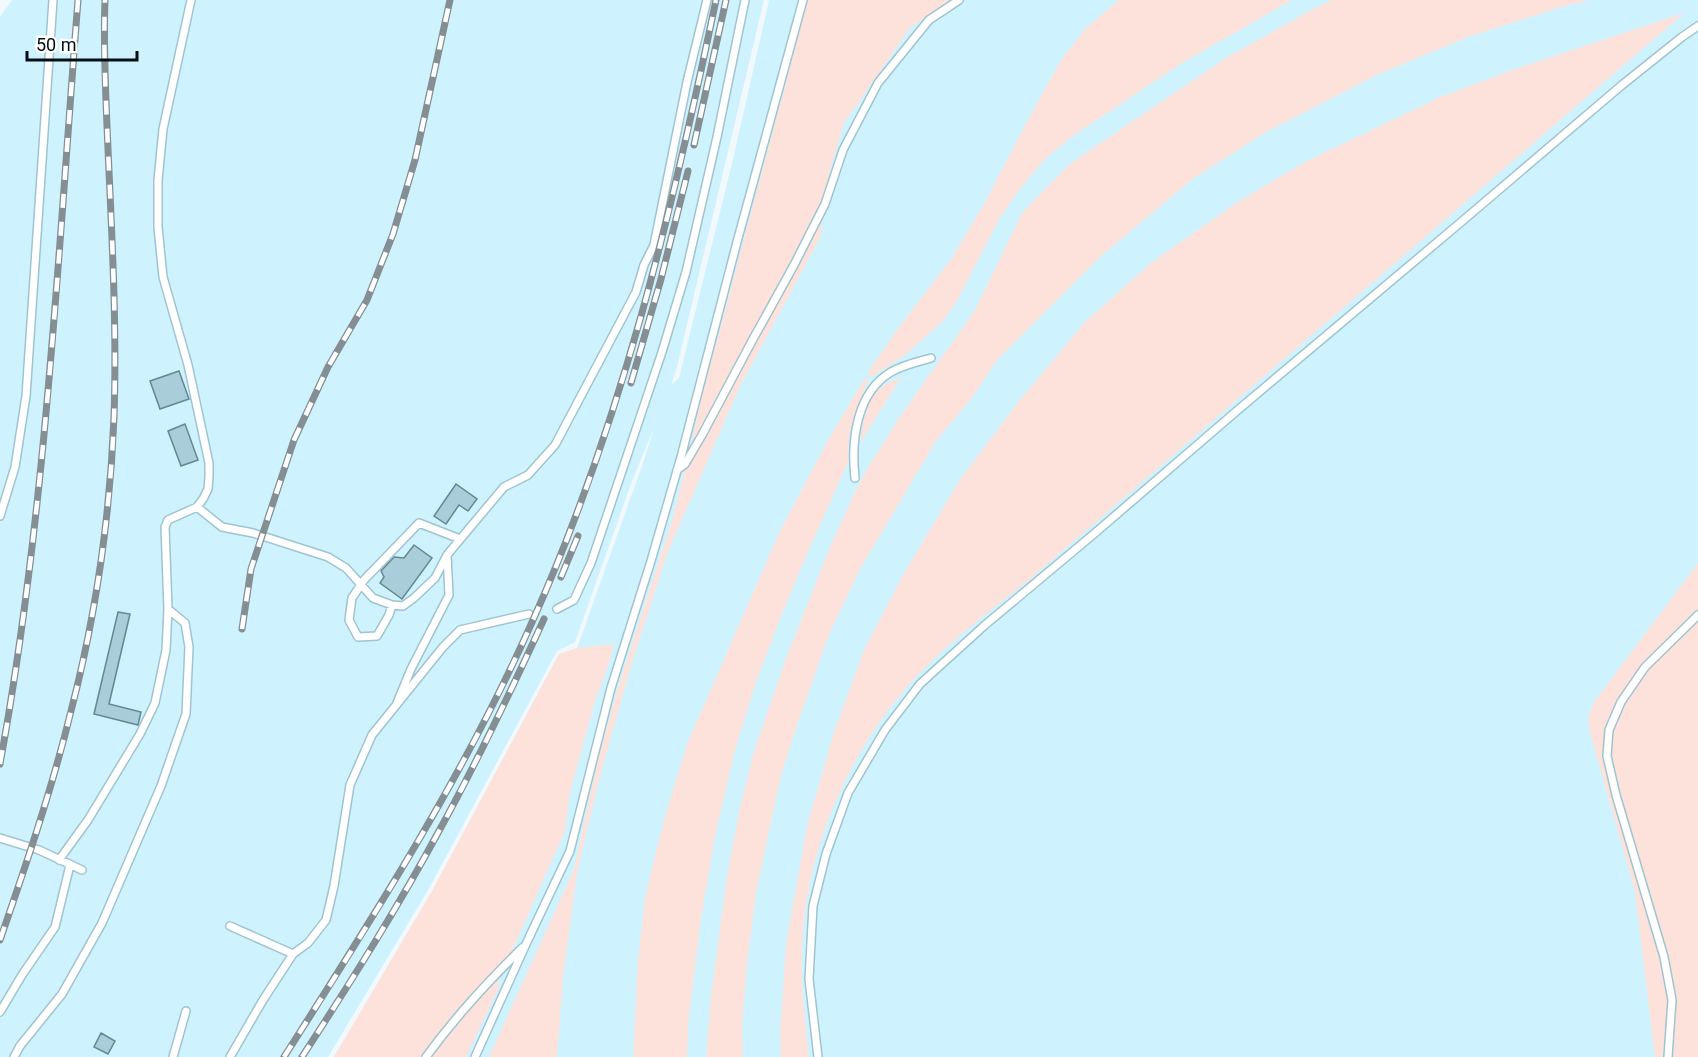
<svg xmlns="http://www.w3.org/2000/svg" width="1698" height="1057" viewBox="0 0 1698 1057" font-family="Roboto,sans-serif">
<rect width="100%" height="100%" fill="#f2f9fc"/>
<path fill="#cef3fe" d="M12 0H764L676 371 671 385 679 378 734 155 769 0H1698V1057H334L434 889 559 654 577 648 642 466 654 428 632 481 575 642 557 651 428 890 328 1057H0V17Z"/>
<path fill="#fce2db" d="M808 0H951L910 28 844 123 829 173 820 238 740 386 667 554 631 666 599 780 577 873 563 978 557 1057H489L574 869 599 756 619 684 673 518 694 432 697 415Z
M1119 0H1292L1182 63 1070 138 1043 161 1015 195 998 221 956 303 943 321 904 356 871 377 867 374 896 331 951 259 984 204 1032 112 1061 60 1086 28Z
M1332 0H1589L1558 8 1468 37 1379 74 1266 132 1194 178 1101 256 998 359 970 400 936 441 860 569 830 632 799 719 781 775 756 893 747 963 742 1026 743 1057H706L711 996 727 876 739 812 754 751 785 661 830 547 860 481 897 421 975 310 1022 213 1044 190 1071 163 1226 58 1311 10Z
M1684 13 1030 579C991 610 951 640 916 677 848 750 804 852 802 953 801 988 805 1022 809 1057H781L780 1036 786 944 807 826 834 732 864 650 904 573 961 478 1020 400 1084 323 1151 263 1236 203 1305 162 1438 98 1515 69Z
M901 377 861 442C862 423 867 397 883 386 888 382 895 380 901 377Z
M865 378 868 381 854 415 849 436 848 462 806 556 781 616 755 685 735 750 715 836 701 918 689 1016 687 1057H633L638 961 645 897 665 816 687 744 780 531 827 442Z
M1698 563V1057H1655L1635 892 1589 729V713L1594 702Z
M614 644 609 663 595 701 570 792 565 831 496 987 501 983 466 1057H334L432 891 559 654 577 648Z"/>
<path fill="#a9cdd9" stroke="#658792" stroke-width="1.5" d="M179 371 189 399 160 409 150 381Z
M185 424 198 460 181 466 168 431Z
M456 484 477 499 468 511 459 505 446 524 434 516Z
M414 545 432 558 402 599 380 583 384 577 381 571 394 557 404 558Z
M118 612 130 614 109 704 141 712 138 725 94 714Z
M101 1033 115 1041 108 1054 94 1047Z"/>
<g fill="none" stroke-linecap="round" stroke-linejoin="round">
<g stroke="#a0c4cf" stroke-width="10">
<path id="service" d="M677 470 685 464 702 435 752 341 794 265 825 204 843 150 878 83 929 20 959 0
M855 478C851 441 856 393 891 372 903 365 917 362 931 358
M197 507 222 527 253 533 328 557 346 568 373 598 392 605 403 606 414 598 435 578 446 557
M0 516 15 467 26 396 53 0
M392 605 389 615 377 636 358 637 349 620 352 598 364 580 419 523 460 539
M557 609 574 600 591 563 662 352 686 272 717 137 745 0
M397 703 411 669 449 595 447 555 504 487 528 475 555 445 636 292 644 265 654 245 687 82 707 0
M0 838 39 850 82 870
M59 860 88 820 140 734 155 703 166 650 168 609 165 527 168 520 197 507 203 499 208 489 209 477V463L188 365 163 277 158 227V180L163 129 191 0
M230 926 293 954 308 943 326 920 334 886 350 785 372 735 443 647 460 630 529 614
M0 1012 22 975 55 927 70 865
M14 1057 20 1046 62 994 102 923 161 786 186 714 189 647 185 623 168 609
M173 1057 186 1011
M230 1057 263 1000 293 954
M426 1057C456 1016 486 984 522 948
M475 1057 526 944 570 851 611 688 651 561 681 457 737 242 803 0
M818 1057 809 979 813 906 826 854 848 793 885 730 920 684 985 625 1095 533 1239 409 1460 223 1622 85 1682 37 1698 26
M1668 1057 1672 1000 1664 957 1616 795 1607 756 1609 730 1621 702 1645 667 1698 615"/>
</g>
<use href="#service" stroke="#fff" stroke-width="7"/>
<g stroke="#858e92" stroke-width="7">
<path id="rail" d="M694 145 726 0
M631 383 661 279 688 171
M561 577 578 536
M242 629 251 569 294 440 328 367 367 300 393 234 415 160 450 0
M0 764C46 512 58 255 78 0
M0 940C26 865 52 789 71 711 96 615 110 517 114 417 117 328 112 238 108 149 106 99 103 50 105 0
M284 1057C374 916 465 774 533 620 622 421 672 212 716 0
M302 1057C350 983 397 909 439 831 477 762 511 691 544 619"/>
</g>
<use href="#rail" stroke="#fff" stroke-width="4.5" stroke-dasharray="14" stroke-linecap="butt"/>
</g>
<path d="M27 51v9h110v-9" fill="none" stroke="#030f13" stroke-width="3"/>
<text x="36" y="51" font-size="18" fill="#030f13" stroke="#ffffff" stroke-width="4.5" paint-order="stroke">50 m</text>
</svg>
